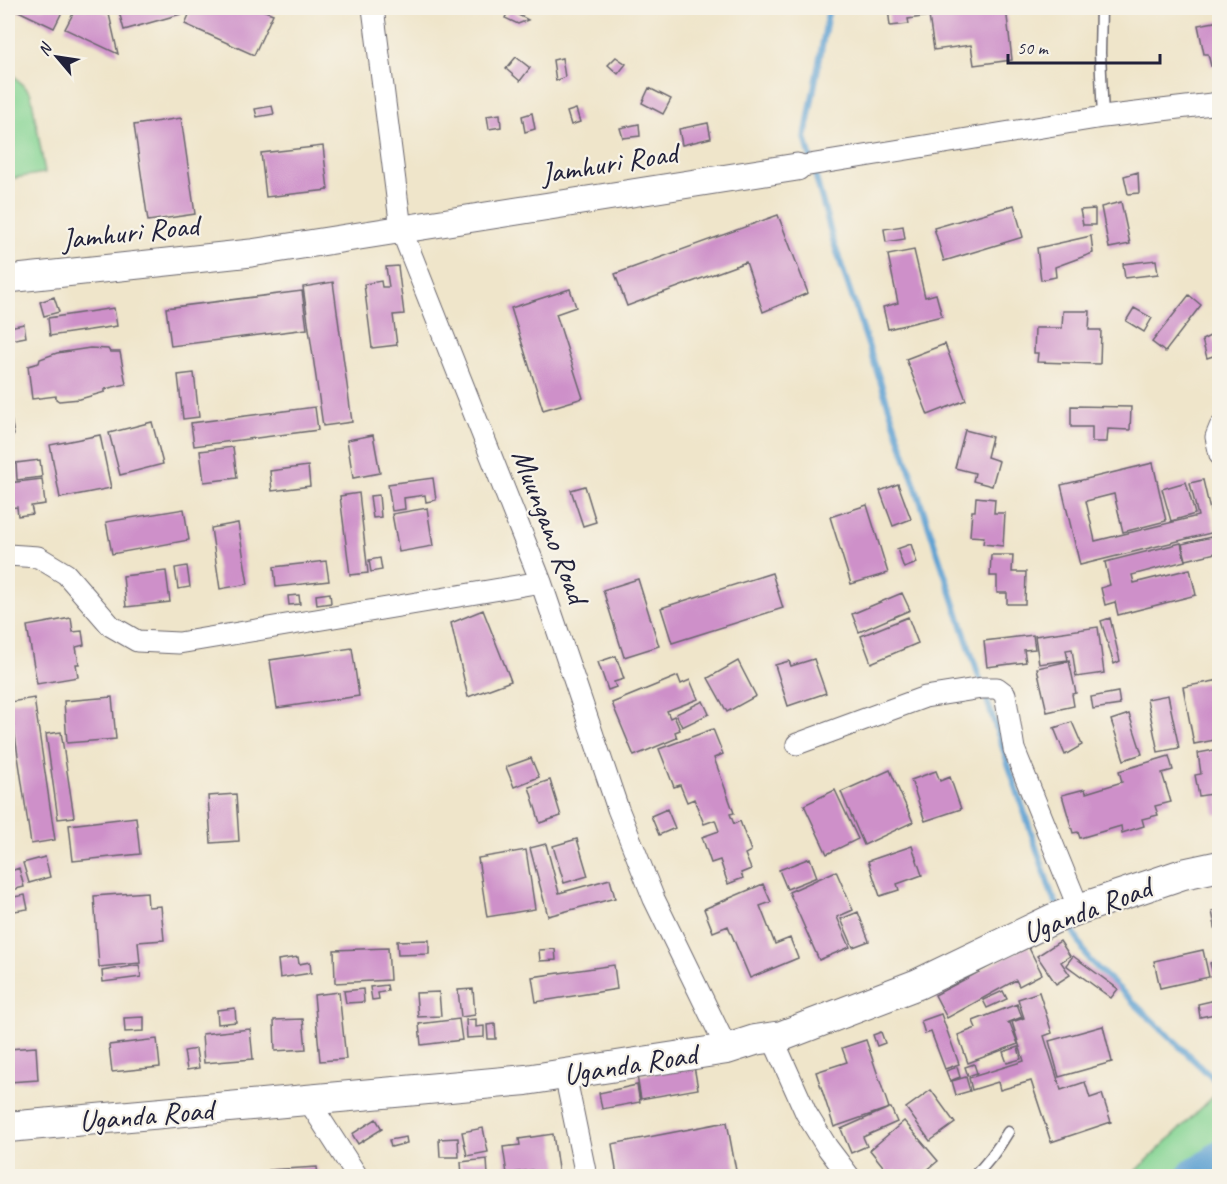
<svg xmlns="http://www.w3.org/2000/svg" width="1227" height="1184" viewBox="0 0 1227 1184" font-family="Caveat,sans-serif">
<rect width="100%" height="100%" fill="#f7f3e8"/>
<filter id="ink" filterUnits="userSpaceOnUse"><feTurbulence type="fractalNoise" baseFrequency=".0167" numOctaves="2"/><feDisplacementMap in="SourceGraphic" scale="12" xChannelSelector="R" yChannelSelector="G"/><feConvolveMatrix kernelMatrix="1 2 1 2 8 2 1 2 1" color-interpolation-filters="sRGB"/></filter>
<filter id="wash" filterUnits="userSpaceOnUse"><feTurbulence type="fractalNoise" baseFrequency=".008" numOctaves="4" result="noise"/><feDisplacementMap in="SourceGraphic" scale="24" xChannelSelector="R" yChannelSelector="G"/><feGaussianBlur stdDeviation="1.35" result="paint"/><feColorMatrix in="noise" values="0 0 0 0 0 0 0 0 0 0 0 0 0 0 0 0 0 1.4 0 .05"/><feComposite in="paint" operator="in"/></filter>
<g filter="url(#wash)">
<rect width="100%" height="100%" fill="#efe5ca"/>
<path fill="#84d493" stroke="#537b67" stroke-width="1.5" d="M8 69 31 94 45 173 8 179Z
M1219 1091V1176H1131Z"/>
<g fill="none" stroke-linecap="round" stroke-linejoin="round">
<path stroke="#5ea1d2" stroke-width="6" d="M829 8 805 137 833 240 1052 895 1059 908
M1068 922 1089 960 1220 1085"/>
<path stroke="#5ea1d2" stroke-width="36" d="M1195 1176 1218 1162 1220 1158"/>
</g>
<g id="blocks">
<path fill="#ce90c9" d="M12 8H64L54 28Z
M76 8H95L109 14 118 54 65 29Z
M118 8H179L181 14 124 30Z
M192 8H257L273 14 254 55 185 24Z
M888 8H1006L1012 60 974 65 971 45 934 50 929 16 908 19 909 24 890 26Z
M509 10 528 20 518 24 505 18Z
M1220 21V64L1211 66 1208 54H1204L1198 25Z
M516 57 530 68 520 81 506 69Z
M616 57 626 64 618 74 608 65Z
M562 58 565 77 556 81 553 60Z
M649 88 671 99 663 114 642 103Z
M272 106 274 114 257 117 255 109Z
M576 109 580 122 571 125 567 112Z
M532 113 535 129 525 132 522 116Z
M500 114 501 127 489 129 487 116Z
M181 118 195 214 148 221 134 125Z
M708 123 711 138 682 145 679 129Z
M639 124 640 136 623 138 620 128Z
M323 146 328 190 266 197 261 153Z
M1138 172 1139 193 1128 194 1124 176Z
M1121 202 1130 244 1109 248 1101 207Z
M1014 205 1023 237 944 261 934 228Z
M1095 209V225H1083L1080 210Z
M778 215 808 293 763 312 746 262 627 306 615 274Z
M903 226 905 239 886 242 884 229Z
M1091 236 1093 253 1055 267 1056 277 1041 280 1037 248Z
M914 250 925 297 936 294 942 316 888 329 883 307 898 303 888 255Z
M1156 260 1158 274 1125 278 1123 264Z
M398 266 404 314 393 315 397 345 372 348 364 284 381 281 382 287H389L386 267Z
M333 282 352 422 323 426 303 287Z
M570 289 576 307 556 314 583 398 543 410 511 308Z
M302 291 307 329 171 346 166 308Z
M1189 295 1201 305 1165 352 1152 342Z
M54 297 59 312 44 316 40 302Z
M114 308 117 326 50 336 48 318Z
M1134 308 1152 318 1144 332 1126 321Z
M1063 311H1090L1089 330H1101L1100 364 1037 362 1038 353H1034L1035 328H1062Z
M24 324 26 337 10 340 9 327Z
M1212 335 1219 354 1207 358 1202 340Z
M945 344 966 400 928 415 906 359Z
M90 348 108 349 110 352H120L126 384 105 389V392L80 399 59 401 56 399V396L32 399 28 366 39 363 40 359 57 353Z
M194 373 199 417 183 419 178 375Z
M1071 406 1131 407 1130 430 1108 429 1107 442H1092V427H1071Z
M9 407 14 435 8 436V408Z
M315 407 318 430 194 446 191 423Z
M152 422 163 464 120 475 109 433Z
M965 430 992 437 987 457 999 461 992 486 973 481 975 473 955 468Z
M100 435 111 488 60 498 50 445Z
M373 435 380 473 353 478 347 440Z
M233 447 237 478 204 482 200 451Z
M40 460 42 477 17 480 16 463Z
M1153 463 1166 521 1123 532 1114 494 1086 501 1095 541 1198 516 1190 483 1203 480 1215 532 1080 565 1061 485Z
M308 466 310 486 272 491 270 471Z
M433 478 436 500 426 502 425 495 404 498 405 509 392 511 388 484Z
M42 479 45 504 31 506 33 514 18 516 17 507 8 508V483Z
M1186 482 1195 514 1171 521 1162 489Z
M898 484 911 519 893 526 880 491Z
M585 486 596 522 583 526 571 490Z
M359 493 368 573 350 575 340 496Z
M379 495 381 517 373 518 370 496Z
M976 497 995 499 994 513H1005L1003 546 983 544 984 537 970 536 972 511H975Z
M867 505 888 573 851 584 830 517Z
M427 508 433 546 399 552 392 514Z
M184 509 189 540 112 554 106 522Z
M238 523 248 584 220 589 211 528Z
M1219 535 1220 552 1186 560 1182 544Z
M1181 543 1185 561 1132 575 1134 583 1190 569 1196 595 1118 615 1115 602 1105 605 1101 588 1110 585 1105 562Z
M911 544 917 563 904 568 897 549Z
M991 555H1013L1012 572H1026L1025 604H1007V593H997V576H990Z
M380 558 382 570 371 572 369 560Z
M326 561 329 581 276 587 274 567Z
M187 566 190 587 178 589 175 568Z
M166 571 170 602 126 607 123 576Z
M772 573 783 608 672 643 661 608Z
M638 579 659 646 624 657 603 590Z
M330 593 331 603 317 605 316 595Z
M902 593 910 610 859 632 852 614Z
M299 595 300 604 289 605 288 596Z
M483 610 511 681 468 697 451 623Z
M908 617 918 643 871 663 861 636Z
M71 618 73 632 82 631 84 645 76 647 79 664H76L78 677 37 684 27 626Z
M1110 618 1120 661 1114 664 1101 621Z
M1098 627 1104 673 1076 677 1072 649 1066 650 1068 660 1039 664 1035 636Z
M1033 635 1035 649 1024 650 1026 662 987 667 984 641Z
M352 648 359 696 277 708 270 660Z
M616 656 624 679 614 682 616 687 608 690 598 662Z
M814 659 826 693 788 706 775 665 789 661 791 666Z
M738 661 756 696 727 712 708 678Z
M1069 661 1076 693 1072 694 1074 706 1047 712 1037 668Z
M678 676 681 684 690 680 698 699 667 711 670 718 674 716 680 730 675 732 677 738 634 756 612 703Z
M1220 680V739L1194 744 1183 687Z
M1118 692 1120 705 1093 709 1091 697Z
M1168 695 1179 748 1158 752 1147 699Z
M112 697 116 739 67 743 64 701Z
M34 698 55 840 31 844 10 702Z
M703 701 709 714 682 727 676 714Z
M1129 714 1142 754 1124 760 1111 720Z
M1072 722 1082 745 1065 755 1054 728Z
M713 729 723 754 714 758 734 813 730 814 734 824 740 821 751 851 745 854 751 869 741 873 743 878 728 884 720 860 711 863 702 837 719 831 715 820 704 824 694 799 687 802 680 785 674 787 659 749Z
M61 732 74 817 58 819 46 734Z
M1220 749V814L1215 815 1212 794 1199 796 1195 775 1201 774 1198 753Z
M1169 756 1173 770 1162 773 1171 802 1155 806 1158 815 1142 819 1144 826 1122 833 1121 826 1080 838 1078 832 1073 833 1062 795 1085 789 1086 793 1122 782 1119 771Z
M531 758 539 777 514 787 506 767Z
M890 770 913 822 864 845 841 792Z
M936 771 940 781 950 777 961 809 925 821 911 780Z
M550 780 561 816 540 823 529 787Z
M835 790 858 839 827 854 804 805Z
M236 794 239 841 211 843 208 796Z
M667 809 675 828 659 835 651 816Z
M136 817 140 854 73 861 69 825Z
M577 839 588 876 564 883 553 846Z
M546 844 559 893 610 879 615 898 548 916 530 848Z
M912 846 922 875 897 884 899 890 880 896 868 861Z
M526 850 535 909 487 917 478 858Z
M45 857 50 877 29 883 23 863Z
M810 858 817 877 787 889 779 870Z
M19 868 24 887 8 891V872Z
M836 871 853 910 837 917 850 947 819 960 789 892Z
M763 884 771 902 760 906 775 944 790 938 798 958 750 978 728 926 713 932 704 909Z
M147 892 148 907 161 906 164 940 138 942 140 963 99 967 94 896Z
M25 895 28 909 8 912V898Z
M1220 909V942H1218L1212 911Z
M858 912 869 941 853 947 841 919Z
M429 940V954L398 955 397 941Z
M1060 941 1070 956 1061 962 1070 975 1056 984 1037 956Z
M1028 946 1042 974 1019 986 1016 980 947 1018 935 995Z
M388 948 390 980 335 983 334 950Z
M555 949 556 960 540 961 539 950Z
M1203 950 1209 977 1160 988 1154 961Z
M1073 956 1118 989 1111 998 1066 965Z
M298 957 299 964 310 962 311 973 280 978 278 960Z
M1220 960V994H1219L1210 963Z
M139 965 141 977 103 982 102 971Z
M614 965 617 989 536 1002 532 977Z
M387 985 388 991 378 993 379 999 372 1000 370 987Z
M363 989 364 1002 346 1003 344 991Z
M473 989 475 1015 461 1017 458 990Z
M1003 991 1007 999 987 1008 983 1000Z
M339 992 346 1059 320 1061 314 995Z
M439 992 441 1016 418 1017 416 993Z
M1039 992 1052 1033 1044 1036 1061 1090 1085 1082 1090 1098 1102 1094 1111 1122 1051 1142 1031 1081 1000 1090 998 1082 972 1090 969 1078 1024 1061 1012 1022 1024 1018 1018 999Z
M1220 999V1013L1200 1017 1198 1004Z
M1017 1004 1022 1017 1007 1023H1010L1018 1044 968 1063 958 1035 976 1028 973 1021Z
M235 1008 236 1022 218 1024 217 1010Z
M941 1014 959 1064 945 1069 931 1032 925 1034 921 1021Z
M144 1017V1031L125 1032 124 1018Z
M303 1019 306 1049 275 1051 274 1020Z
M459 1019 462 1040 421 1045 419 1024Z
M476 1019V1027L484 1026V1037L467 1038 466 1020Z
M495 1024 496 1039H488L487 1025Z
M1103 1026 1112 1062 1059 1077 1049 1041Z
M250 1029 253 1059 204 1063 202 1034Z
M881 1032 885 1043 877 1046 873 1035Z
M157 1039 160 1067 112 1072 109 1045Z
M866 1040 889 1108 834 1127 816 1072 847 1062 842 1048Z
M36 1047 38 1080 9 1082 8 1049Z
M1018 1047 1021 1059 1007 1063 1003 1052Z
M196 1049 199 1068 187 1070 184 1051Z
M974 1064 977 1073 968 1076 965 1067Z
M694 1066 698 1089 641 1099 637 1076Z
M957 1067 960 1077 950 1081 946 1071Z
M966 1077 970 1091 956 1095 952 1081Z
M637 1085 640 1102 602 1109 599 1093Z
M931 1090 955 1123 930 1141 906 1108Z
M889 1108H891L897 1122 863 1137 867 1146 851 1153 841 1129Z
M376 1119 382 1129 358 1144 352 1134Z
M904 1121 938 1161 920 1176 914 1170 907 1176H902L896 1170 890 1175 870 1150Z
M727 1122 737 1176H617L612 1144Z
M483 1128 488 1152 467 1156 462 1132Z
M553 1134 559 1176H534L532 1170 507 1174 503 1147 520 1145 519 1139Z
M406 1137 407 1143 391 1147 389 1140Z
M458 1138 459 1157H440L439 1139Z
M487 1159 488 1176H462L461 1162Z
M317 1167 318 1176H270L269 1170Z"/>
</g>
</g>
<g filter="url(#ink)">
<use href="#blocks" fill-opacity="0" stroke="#6a666d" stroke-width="1.5"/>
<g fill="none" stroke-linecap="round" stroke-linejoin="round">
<g stroke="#6a666d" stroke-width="13">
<path id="service" d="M1101 8 1100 53 1103 117
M974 1176C988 1163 998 1149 1008 1132"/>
</g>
<g stroke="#6a666d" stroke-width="23">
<path id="minor" d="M373 8 401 229 541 582 618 809 654 899 727 1049
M797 167 1103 117 1220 103
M1220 427 1216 437 1220 455
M8 555 38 557 66 574 111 626 137 641 179 643 541 582
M797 744 925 697 982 688H997L1005 694 1014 749 1079 909
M772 1037 806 1113 827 1147 849 1176
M565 1074 586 1176
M308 1100 357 1176"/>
</g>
<g stroke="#6a666d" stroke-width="29">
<path id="tertiary" d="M8 279 251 253 797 167"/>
</g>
<g stroke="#6a666d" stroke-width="32">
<path id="secondary" d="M8 1127 526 1080 727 1049 755 1040 782 1036 918 984 1053 919 1079 909 1183 874 1220 866"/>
</g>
<use href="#service" stroke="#fff" stroke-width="10"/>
<use href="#minor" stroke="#fff" stroke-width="21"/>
<use href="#tertiary" stroke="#fff" stroke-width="27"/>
<use href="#secondary" stroke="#fff" stroke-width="30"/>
</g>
</g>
<g text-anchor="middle" stroke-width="4.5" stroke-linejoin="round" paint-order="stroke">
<g font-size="30" fill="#22223b" stroke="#f7f3e8">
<text transform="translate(609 163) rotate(-9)" y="10">Jamhuri Road</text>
<text transform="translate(130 232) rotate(-6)" y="10">Jamhuri Road</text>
<text transform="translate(550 526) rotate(69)" y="10">Muungano Road</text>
<text transform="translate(1087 910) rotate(-21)" y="10">Uganda Road</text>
<text transform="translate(630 1064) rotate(-9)" y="10">Uganda Road</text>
<text transform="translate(146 1115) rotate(-5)" y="10">Uganda Road</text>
</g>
</g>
<rect width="1227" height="1184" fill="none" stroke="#f7f3e8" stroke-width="30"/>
<g transform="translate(57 57) rotate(299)" stroke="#f7f3e8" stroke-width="4.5" paint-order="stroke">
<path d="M0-4.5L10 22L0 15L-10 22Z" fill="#22223b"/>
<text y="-9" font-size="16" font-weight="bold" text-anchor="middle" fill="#22223b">N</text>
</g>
<path d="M1008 54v9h152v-9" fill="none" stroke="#22223b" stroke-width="3"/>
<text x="1017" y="54" font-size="18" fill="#22223b" stroke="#f7f3e8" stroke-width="4.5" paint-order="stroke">50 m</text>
</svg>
